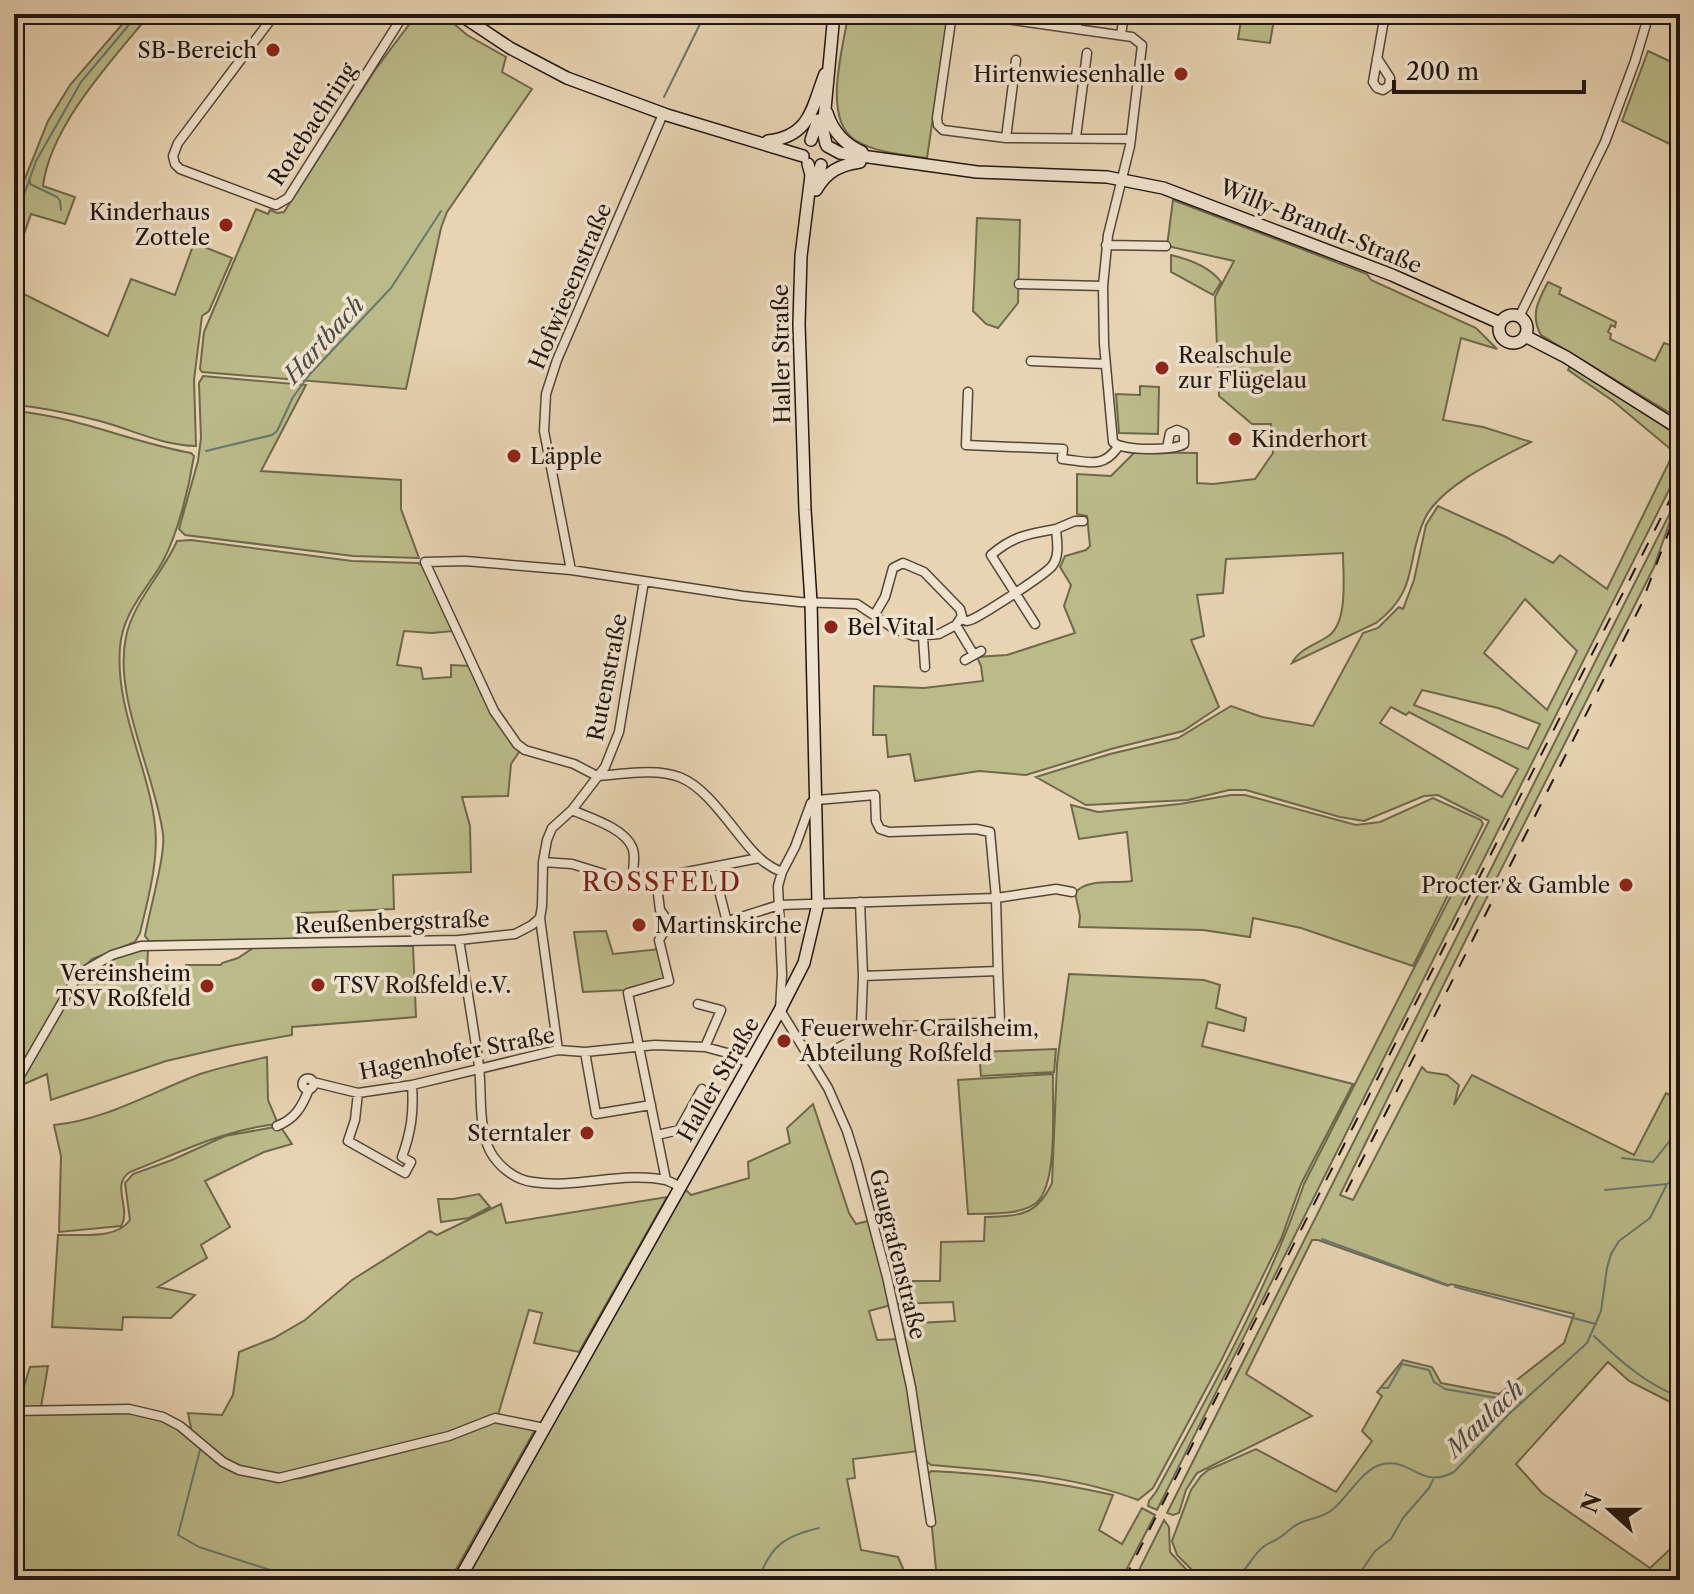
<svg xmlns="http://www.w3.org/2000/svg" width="1694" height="1594" viewBox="0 0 1694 1594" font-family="'Libre Caslon Text',serif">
<rect width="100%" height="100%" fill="#e8d4b3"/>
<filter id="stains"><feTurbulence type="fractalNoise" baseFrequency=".0025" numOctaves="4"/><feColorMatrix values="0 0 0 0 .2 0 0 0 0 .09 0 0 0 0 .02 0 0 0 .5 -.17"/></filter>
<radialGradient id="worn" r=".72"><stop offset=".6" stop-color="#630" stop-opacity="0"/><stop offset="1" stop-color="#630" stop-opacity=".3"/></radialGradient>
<path fill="#bbbb89" stroke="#6e684c" stroke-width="2" fill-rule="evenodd" d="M131 14H150C112 60 50 126 43 186L75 197 65 224 31 214 14 263V206L48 121 70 85Z
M417 14H437L446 17 467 35 506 57 502 72 532 89 447 212 441 228 406 389 202 372 200 369 204 332 256 209 268 214 270 210 277 213 284 212 375 70Z
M850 14H884L947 22 927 158C904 155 876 153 855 140 822 119 843 48 848 16Z
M1242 14H1275L1270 43 1238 39Z
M1648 51 1680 66V149L1622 121Z
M1173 200 1367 274 1371 280 1476 328 1497 349 1461 338 1443 420 1483 427 1531 442C1500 458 1441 486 1425 518 1405 560 1420 590 1376 623L1292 663C1300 649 1314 645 1327 637 1349 624 1343 575 1343 553L1226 559 1223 593 1197 595 1204 636 1191 640 1219 707 1183 731 1111 749 1026 775 979 771 915 781 910 754 888 757 886 735H873L874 686 924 688 983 681 981 666 977 657 1007 655 1075 633 1064 606 1071 585 1060 567 1065 556 1086 550 1090 546 1087 516 1077 514V474L1111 476 1135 452 1197 453V483L1213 484 1255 479 1273 453 1271 424H1252L1219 396 1215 297 1234 261 1167 246Z
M977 218 1020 220 1018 303 998 328 986 324 973 311Z
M194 243 232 258 209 311 202 316 194 380 196 446C161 445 133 430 100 421 72 414 43 407 14 405V289L108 336 131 279 175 295Z
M1171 255C1188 259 1210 267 1221 282L1213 295 1171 272Z
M1548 282 1561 288 1559 294 1616 322 1615 327 1611 325 1608 332 1611 334 1610 339 1655 361 1664 343 1673 346 1680 332V419L1541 335C1530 315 1538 301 1548 282Z
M1571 365 1680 437V468L1157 1510 1148 1506 1149 1501 1156 1492C1210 1392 1267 1292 1304 1184L1489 821 1438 795 1424 796 1364 821 1340 817 1246 790H1229L1188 800 1086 805 1036 777 1110 754 1178 738 1231 706 1262 717 1313 726 1363 633 1378 628 1399 607 1403 609 1414 580 1426 525 1438 506 1506 537 1553 563 1560 555 1607 589 1674 452 1613 401 1568 370ZM1525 599 1577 651 1547 710 1484 653ZM1422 690 1498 708 1540 724 1528 749 1414 705ZM1391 707 1406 715 1409 712 1518 769 1502 797 1380 723Z
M203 376 306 385 261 471 401 480V509L419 558 353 556 185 535 179 529 198 461 201 438 199 383Z
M1140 386 1159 387 1158 434 1119 433 1116 394 1140 395Z
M14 411C75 416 131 442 191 453L194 456C189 488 178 533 163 561 147 590 123 611 120 647 115 709 148 765 155 825 159 860 148 899 140 933L135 942 92 959 75 976 14 1077Z
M1680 493 1654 567 1475 921 1340 1195 1353 1200 1422 1067 1427 1072 1447 1075 1459 1085 1454 1105 1472 1075 1634 1155 1666 1093 1680 1100V1407L1629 1381 1608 1362 1516 1464 1542 1493 1650 1568 1680 1540V1580H1202L1177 1555 1172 1541 1191 1490 1201 1476 1208 1470 1256 1449 1336 1492 1372 1441 1362 1431 1382 1396 1377 1392 1403 1360 1432 1367 1441 1383 1499 1394 1564 1343 1574 1314 1451 1284 1448 1286 1318 1240H1312L1246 1374 1312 1416 1197 1473 1186 1490 1179 1513 1173 1515 1167 1513Z
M191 540 352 561 418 563 424 566 454 631 432 633 404 631 397 665 421 668 423 679 451 677V665L470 666 521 749 511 764 508 796 462 797 470 826 471 872 393 875 394 909 302 913 295 940 149 941 145 936C149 912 166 854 163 834 155 774 113 696 126 637 133 602 163 573 177 541Z
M1231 795H1245L1356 825 1380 822 1433 798 1481 820 1483 824 1413 966 1301 928 1253 918 1250 937 1203 930 1079 927 1080 916 1075 893C1086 878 1115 884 1132 881L1127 832 1079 839 1071 805 1098 812 1180 804Z
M606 931 613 954 660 949 667 979 625 990 583 992 574 932Z
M256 946H413L416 1017 292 1027V1035L231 1046 166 1061 51 1100 47 1074 15 1088 80 977 101 962 148 948 147 973 186 972V965H221L222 963 238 958Z
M1069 974 1204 980 1220 985 1216 1008 1246 1018 1244 1031 1208 1022 1202 1046 1353 1084 1301 1184 1281 1239 1222 1359 1153 1488 1138 1500C1072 1475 1002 1471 931 1465L926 1461 899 1324 955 1321 953 1302 895 1304 891 1281H940L941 1242 984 1241 985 1217C1019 1216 1037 1216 1052 1183L1057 1064Z
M1056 1049 1054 1072 981 1076 979 1052Z
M267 1057 268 1100 278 1124C225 1129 179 1153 130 1172 110 1185 132 1208 121 1226L59 1232 61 1156 54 1125C106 1120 152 1092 200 1074 222 1067 245 1062 267 1057Z
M1053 1074C1052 1103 1059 1184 1036 1203 1019 1216 989 1213 968 1214L958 1080Z
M813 1104 849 1213 856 1224 868 1221 891 1305 869 1311 877 1340 898 1339 919 1451 853 1459 855 1478 847 1479 861 1550 898 1557 908 1580H464L684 1188 691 1195 749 1178 748 1162 790 1143 787 1128Z
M280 1126 292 1144 264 1152 205 1181 230 1227 201 1245 207 1258 158 1287 195 1295 171 1318 123 1317 122 1330 52 1327 58 1235C81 1234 116 1240 130 1220L125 1183 133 1174 172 1160 225 1136Z
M479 1194 490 1207 469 1218 441 1222 438 1199H453Z
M667 1197 579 1352 534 1343 542 1313 529 1310 498 1415 451 1432 278 1476 240 1467 225 1460 192 1433 188 1413 222 1415 233 1395 239 1352 274 1338 305 1320 352 1280 430 1231 437 1235 501 1204 506 1223Z
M48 1366 41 1407 17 1409 30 1367Z
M120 1412 141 1413 169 1423 226 1465 274 1480 302 1478 441 1442 490 1422 500 1421 535 1430 450 1580H14V1414Z
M931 1471C993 1474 1052 1481 1113 1495L1099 1530 1122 1544 1142 1508 1155 1515 1121 1580H937L927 1475Z
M1164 1520 1169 1527 1170 1552 1196 1580H1134Z"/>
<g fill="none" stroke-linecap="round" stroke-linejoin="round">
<path stroke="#687771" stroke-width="2" d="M664 97 705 14
M30 181V184L57 197 60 201 61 210
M14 223 36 161 81 82 138 14
M206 451 272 435 277 431 293 397 311 373 391 288 441 211
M14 716 19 733 14 754
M1622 1158 1653 1162 1680 1128
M1605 1190 1667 1184
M1322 1239 1448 1285
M1455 1287 1596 1324
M1594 1336C1619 1360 1647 1385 1680 1397
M1380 1388H1388L1402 1364 1429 1370 1434 1382 1445 1389 1520 1402
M200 1450 178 1535 199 1547 301 1580
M758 1580C771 1545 785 1536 819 1528
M1234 1580C1249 1569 1250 1558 1262 1548 1268 1542 1277 1541 1283 1535 1288 1531 1292 1527 1298 1524 1309 1518 1323 1518 1332 1510 1348 1497 1363 1468 1383 1464 1412 1458 1421 1490 1454 1472L1509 1414 1587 1343 1601 1311 1607 1268 1611 1254 1619 1241 1650 1218 1667 1184 1680 1175
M1355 1580 1375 1551 1391 1539 1403 1518 1429 1488 1433 1480"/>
<g stroke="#524639" stroke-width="11">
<path id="street" d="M275 14 178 143 173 156 175 164 180 169 276 205 288 198 404 14
M952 14 937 118 938 125 943 130 1006 138 1131 139
M971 14 1132 37 1142 45 1130 146 1108 235 1103 286 1104 344 1113 442C1122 451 1173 451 1184 444V433L1177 430 1170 433 1167 448
M1077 28 1078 14
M1121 35 1124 14
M1377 58 1390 78 1389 86 1383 90 1377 88 1373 82 1385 14
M663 114 557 360 546 394 544 431 571 570 743 596 800 602 857 604 893 628 914 636 939 634 956 625 962 616 960 609 924 572 903 563 893 568 885 597 875 614
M1076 137 1087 53
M1006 138 1016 60
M1106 245 1166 246
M1019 284 1103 286
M1519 317 1605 142 1635 61 1649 14
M1031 361 1105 364
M968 392 966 445 1063 449 1062 459C1087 461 1102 470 1118 447
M1056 529 1075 521H1083
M571 570 465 561 425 562 494 711 517 744 525 750 574 764 597 776
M961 619C967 621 966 622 973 619 985 613 1045 575 1052 566 1060 556 1057 541 1056 529 1028 534 1013 536 991 555L1035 624
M956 625 974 655
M923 637 925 667
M965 660 981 651
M598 776C681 767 688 769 740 836 752 851 763 865 782 872
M572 810C590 818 624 828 632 847 636 855 633 870 632 879
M543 862 572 864 624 880 649 876 656 878 759 858
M713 867 727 922
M656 878 660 910 668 921 676 925 700 930 779 905 996 898 1056 889 1072 892
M540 918 558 1050
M670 922 659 940 669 981 628 993 666 1180 679 1186
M459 940C466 982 473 1024 479 1066 482 1093 478 1127 490 1151 498 1166 515 1180 533 1182 577 1189 622 1171 666 1180
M863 976 998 971 996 898 990 832 976 829 889 832 880 829 876 821 875 795 817 800 811 803 795 847 782 872 778 886 782 974 780 1010 828 1088 847 1131 857 1163 887 1277 911 1387 931 1522
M698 1004 721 1010 705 1047
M861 1028 1000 1022 998 971
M585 1052 596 1114 651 1105
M813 1061 851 1041 861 1028 863 976 860 902
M302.5 1084a5.5 5.5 0 1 1 11 0a5.5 5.5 0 1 1-11 0Z
M313 1082 358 1093 412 1085 558 1050 585 1052 655 1045 705 1047 731 1054 750 1064
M14 1086 74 982 84 971 112 955 141 946 459 940 515 934 532 925 540 918 542 906 543 862 547 840 552 828 572 810 605 767 619 732 644 581
M358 1093 355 1120 348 1141 405 1173 411 1162 402 1157C411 1132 414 1112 412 1085
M277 1126C295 1119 302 1107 309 1089
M657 1135 679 1130 702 1089
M14 1411 129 1409 163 1417 180 1426 223 1462 239 1470 279 1478 449 1436 495 1418 544 1428"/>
</g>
<g stroke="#201610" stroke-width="14">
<path id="secondary" d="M459 14 510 48 567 78 667 115 803 156
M827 113C833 132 844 144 862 152
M811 140 818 120
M768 141C811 136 812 107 825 74
M826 144 823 130 834 14
M827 146 840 153 977 172 1107 177 1163 188 1392 275 1500 323
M816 185 821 165
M816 190C827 171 840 165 860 162
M1499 329a14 14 0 1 1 28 0a14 14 0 1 1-28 0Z
M1525 336 1566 357 1680 429
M459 1580 780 1010 804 963 818 904 811 602 805 510 799 324 801 256 811 175 808 164"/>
</g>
<use href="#street" stroke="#f0e3ce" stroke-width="8"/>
<use href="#secondary" stroke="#f0e3ce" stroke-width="11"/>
<path stroke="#201610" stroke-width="2" stroke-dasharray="14 14" stroke-linecap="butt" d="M1346 1192 1641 605 1680 502
M1124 1580 1680 480"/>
</g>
<g fill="#8f2418" stroke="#f0e3ce" stroke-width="3">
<circle cx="273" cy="50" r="8"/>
<circle cx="1181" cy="74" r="8"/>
<circle cx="226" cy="225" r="8"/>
<circle cx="1162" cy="368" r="8"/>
<circle cx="1235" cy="439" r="8"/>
<circle cx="514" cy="456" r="8"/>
<circle cx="831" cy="627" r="8"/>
<circle cx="1626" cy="885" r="8"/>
<circle cx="639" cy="925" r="8"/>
<circle cx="318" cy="985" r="8"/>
<circle cx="207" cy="986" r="8"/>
<circle cx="784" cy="1041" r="8"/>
<circle cx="587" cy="1133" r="8"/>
</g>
<g text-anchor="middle" stroke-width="7" stroke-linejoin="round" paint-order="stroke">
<g font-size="22" fill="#201610" stroke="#f0e3ce" text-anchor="start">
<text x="257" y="58" text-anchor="end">SB-Bereich</text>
<text x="1165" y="82" text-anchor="end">Hirtenwiesenhalle</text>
<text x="210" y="220" text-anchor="end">Kinderhaus<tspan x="210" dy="25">Zottele</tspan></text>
<text x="1178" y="363">Realschule<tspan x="1178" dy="25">zur Flügelau</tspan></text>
<text x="1251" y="447">Kinderhort</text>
<text x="530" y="464">Läpple</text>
<text x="847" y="635">Bel Vital</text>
<text x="1610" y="893" text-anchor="end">Procter &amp; Gamble</text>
<text x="655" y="933">Martinskirche</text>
<text x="191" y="981" text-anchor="end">Vereinsheim<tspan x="191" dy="25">TSV Roßfeld</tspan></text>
<text x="334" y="993">TSV Roßfeld e.V.</text>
<text x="800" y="1036">Feuerwehr Crailsheim,<tspan x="800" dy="25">Abteilung Roßfeld</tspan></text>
<text x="571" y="1141" text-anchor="end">Sterntaler</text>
</g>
<g font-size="22" fill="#201610" stroke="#f0e3ce">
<text transform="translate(312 124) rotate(-57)" y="8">Rotebachring</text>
<text transform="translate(1321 226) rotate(22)" y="8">Willy-Brandt-Straße</text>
<text transform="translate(570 286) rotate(-67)" y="8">Hofwiesenstraße</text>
<text transform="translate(781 354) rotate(-91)" y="8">Haller Straße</text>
<text transform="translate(607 677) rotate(-79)" y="8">Rutenstraße</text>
<text transform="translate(392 922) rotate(-2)" y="8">Reußenbergstraße</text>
<text transform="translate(457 1053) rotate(-11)" y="8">Hagenhofer Straße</text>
<text transform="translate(718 1079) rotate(-60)" y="8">Haller Straße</text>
<text transform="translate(898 1254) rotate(76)" y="8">Gaugrafenstraße</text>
</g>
<g font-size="24" font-style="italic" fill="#4a4e49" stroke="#f0e3ce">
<text transform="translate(324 340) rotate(-48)" y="8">Hartbach</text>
<text transform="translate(1485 1419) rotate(-44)" y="8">Maulach</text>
</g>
<g font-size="26" letter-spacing="2" fill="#7a1f14" stroke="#f0e3ce">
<text x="662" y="891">ROSSFELD</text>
</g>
</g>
<rect width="1694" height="1594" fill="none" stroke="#e8d4b3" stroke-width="48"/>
<rect x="16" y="16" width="1662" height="1562" fill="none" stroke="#201610" stroke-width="4"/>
<rect x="24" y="24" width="1646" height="1546" fill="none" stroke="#201610" stroke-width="2"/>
<g transform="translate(1610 1510) rotate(291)" stroke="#f0e3ce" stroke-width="6" paint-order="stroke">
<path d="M0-6L14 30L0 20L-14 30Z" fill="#201610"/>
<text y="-12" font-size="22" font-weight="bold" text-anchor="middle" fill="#201610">N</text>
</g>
<path d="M1394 80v12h190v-12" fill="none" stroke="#201610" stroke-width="4"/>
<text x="1406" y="80" font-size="24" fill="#201610" stroke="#f0e3ce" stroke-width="6" paint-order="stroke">200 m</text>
<rect width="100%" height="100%" filter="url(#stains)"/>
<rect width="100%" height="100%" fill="url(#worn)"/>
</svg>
